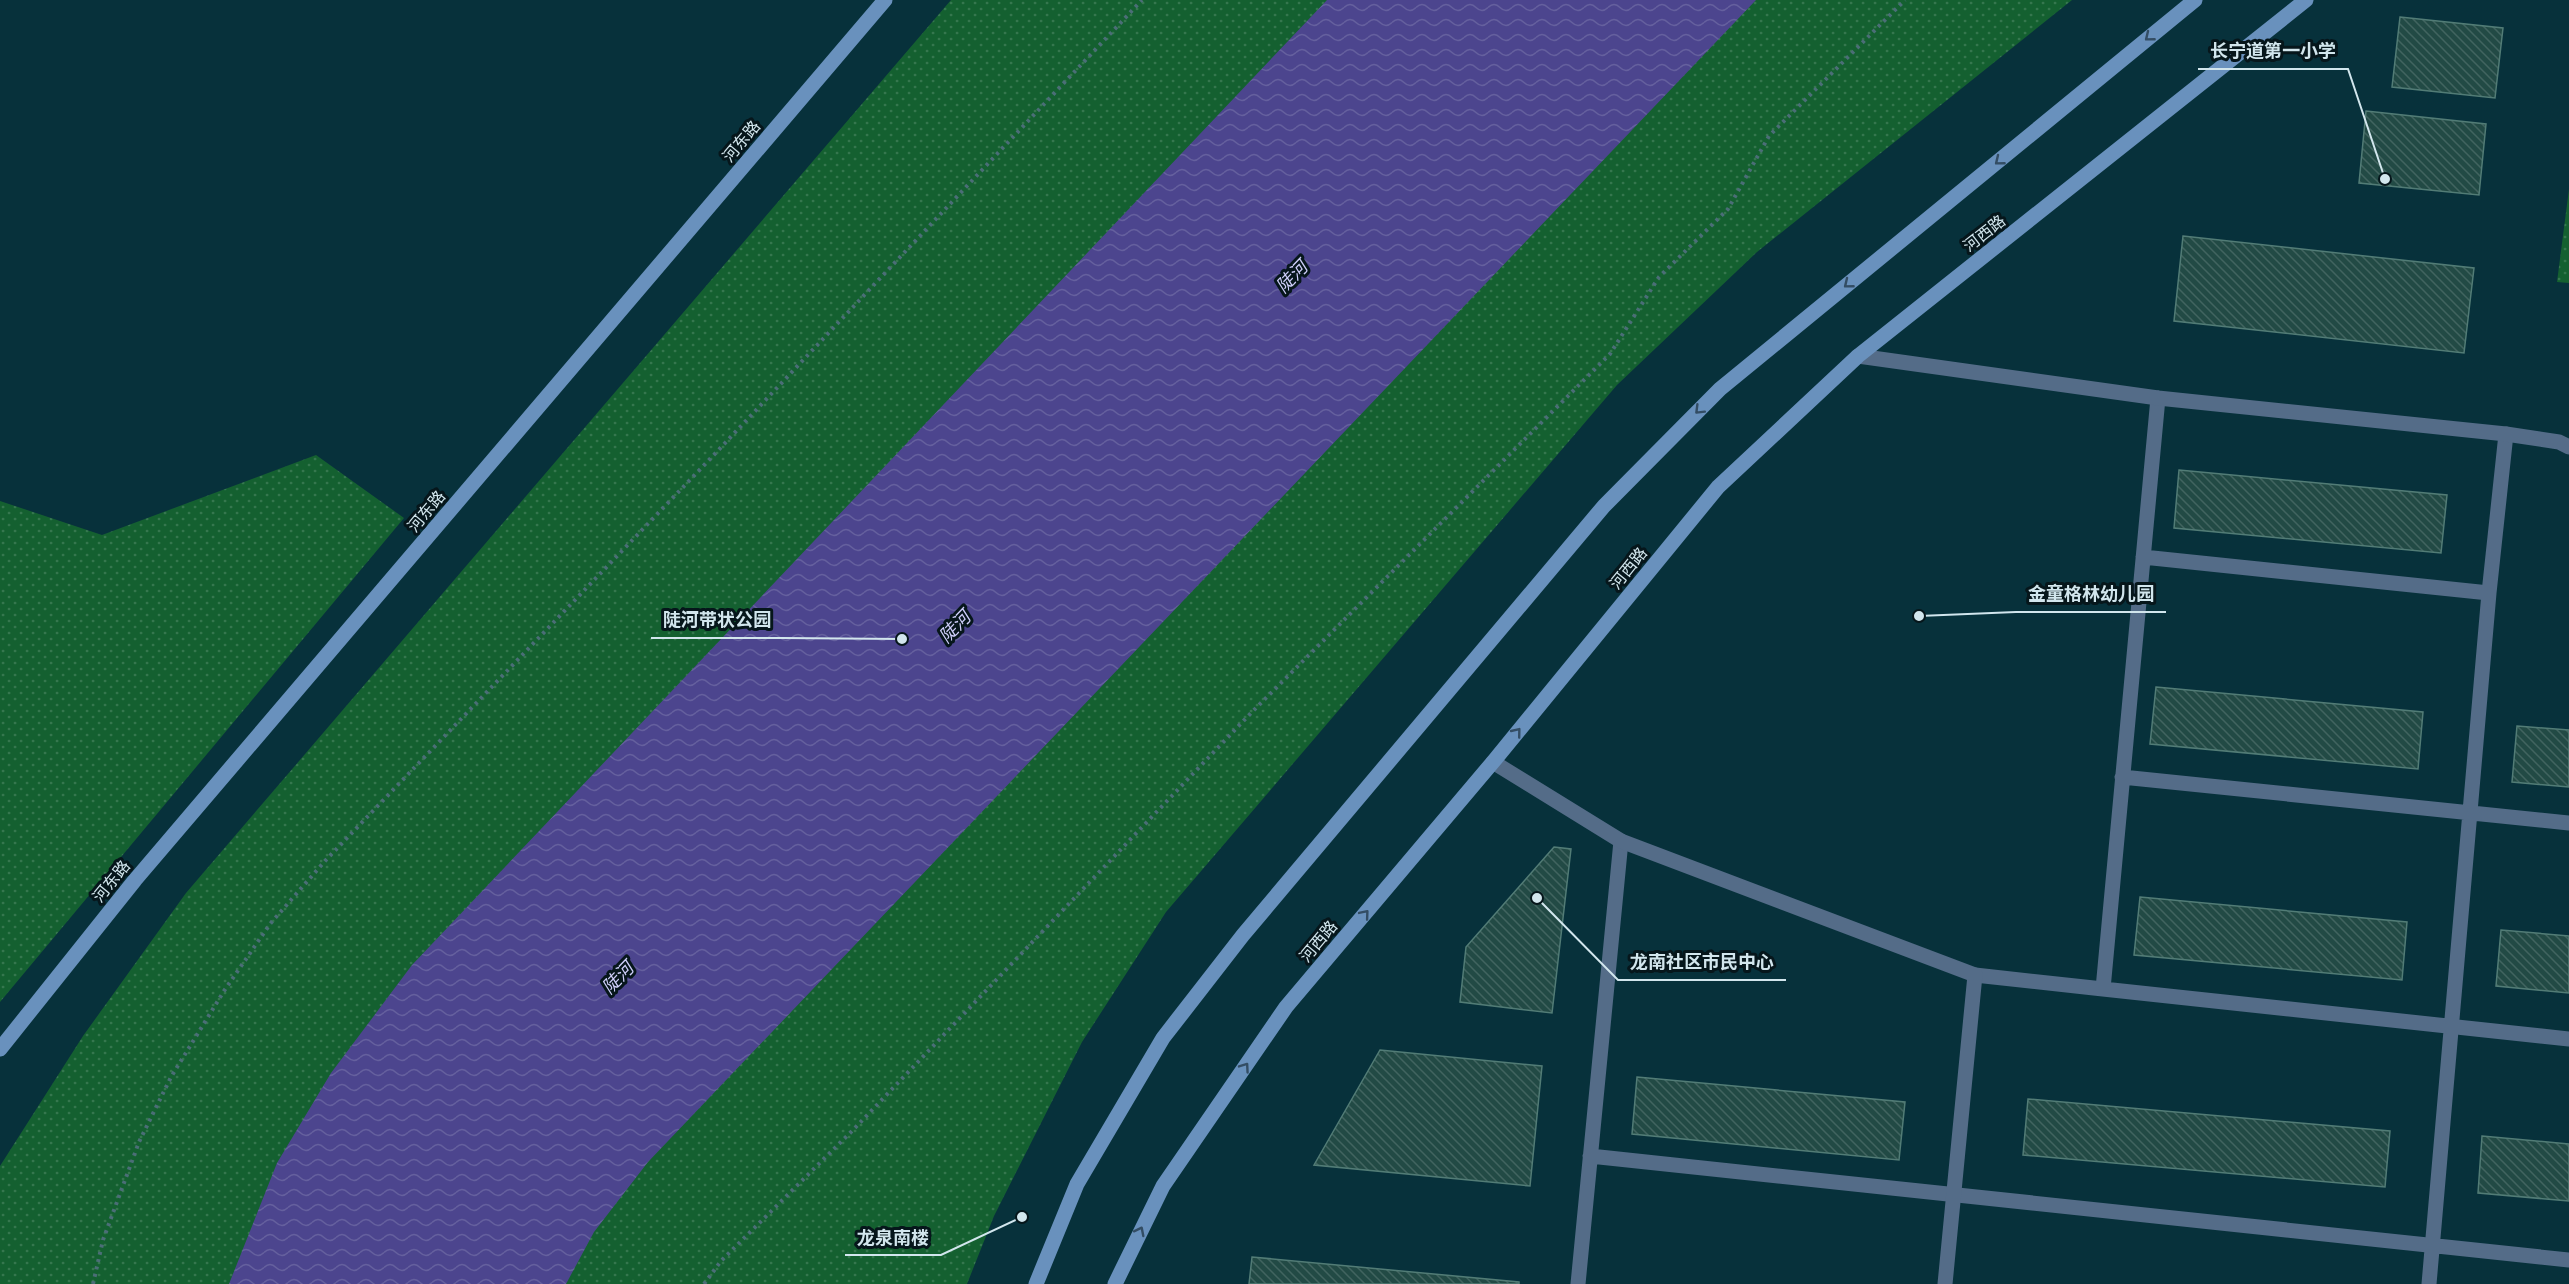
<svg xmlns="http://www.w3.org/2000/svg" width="2569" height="1284" viewBox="0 0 2569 1284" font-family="Rubik,'Noto Sans SC',sans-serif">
<defs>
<pattern id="park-dots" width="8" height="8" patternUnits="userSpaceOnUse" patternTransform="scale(1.5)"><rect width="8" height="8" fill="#146030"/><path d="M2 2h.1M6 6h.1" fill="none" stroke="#35774e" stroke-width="1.8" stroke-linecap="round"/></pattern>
<pattern id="water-waves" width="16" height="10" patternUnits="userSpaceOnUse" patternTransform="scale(1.5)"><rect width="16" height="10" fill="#4c458e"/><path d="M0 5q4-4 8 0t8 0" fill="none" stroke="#65609e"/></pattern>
<pattern id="building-back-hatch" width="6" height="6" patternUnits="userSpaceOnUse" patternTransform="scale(1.5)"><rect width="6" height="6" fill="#224a45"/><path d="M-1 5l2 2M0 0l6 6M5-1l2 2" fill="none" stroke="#416460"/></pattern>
</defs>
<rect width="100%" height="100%" fill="#07313b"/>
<path fill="url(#park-dots)" d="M951 0H2072L1757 252 1617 385 1166 912 1082 1042 994 1216 967 1284H0V1166L83 1036 186 893Z
M2569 189V283L2557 282Z
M316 455 404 518 0 1002V501L102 535Z"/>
<path fill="url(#water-waves)" d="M1327 0H1756L648 1162 594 1232 566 1284H229L277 1163 331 1073 412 965Z"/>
<path fill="url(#building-back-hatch)" stroke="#527c76" stroke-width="1.5" d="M2400 17 2503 28 2495 98 2392 87Z
M2366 111 2486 124 2479 195 2359 183Z
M2183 236 2474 268 2464 353 2174 321Z
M2179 470 2447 495 2441 553 2174 528Z
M2156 687 2423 712 2418 769 2150 744Z
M2517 726 2569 730V787L2512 782Z
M1554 847 1571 849 1552 1013 1460 1002 1466 947Z
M2140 897 2407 922 2402 980 2134 955Z
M2501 930 2569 936V993L2496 986Z
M1380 1050 1542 1066 1530 1186 1314 1165Z
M1637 1077 1905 1102 1899 1160 1632 1134Z
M2028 1099 2390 1131 2385 1187 2023 1155Z
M2482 1136 2569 1144V1201L2478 1193Z
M1252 1257 1519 1282V1284H1249Z"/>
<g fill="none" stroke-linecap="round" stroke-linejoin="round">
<path stroke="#4b6e77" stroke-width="4" stroke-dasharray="3 4.5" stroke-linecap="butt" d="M93 1284 103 1240 139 1142 171 1077 224 991 270 924 325 861 710 459 1142 0
M704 1284 721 1261 853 1130 1251 713 1610 354 1659 277 1728 209 1769 136 1905 0"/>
<path stroke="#546c88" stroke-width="15" d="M2143 557 2489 593
M2122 777 2569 823
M1975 975 2103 989 2158 398
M2103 989 2569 1039
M1590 1156 2569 1260
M1578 1284 1621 841
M2429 1284 2489 593 2506 434"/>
<path stroke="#546c88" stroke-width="15" d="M1858 356 2158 398 2506 434 2559 442 2569 447
M1493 762 1621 841 1975 975 1945 1284"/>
<path stroke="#6991bd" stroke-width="15" d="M0 1049 135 880 885 0
M1036 1284 1077 1184 1163 1038 1243 935 1604 506 1720 389 2195 0
M1115 1284 1163 1186 1286 1007 1493 762 1718 487 1858 356 2306 0"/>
</g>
<defs><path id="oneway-chevron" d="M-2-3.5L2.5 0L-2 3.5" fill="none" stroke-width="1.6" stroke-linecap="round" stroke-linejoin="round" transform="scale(1.5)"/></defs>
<g stroke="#334d64">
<use href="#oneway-chevron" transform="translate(2149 37) rotate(141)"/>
<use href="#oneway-chevron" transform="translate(1999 161) rotate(141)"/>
<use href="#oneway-chevron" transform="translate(1848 284) rotate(141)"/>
<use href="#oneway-chevron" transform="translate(1699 410) rotate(135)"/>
<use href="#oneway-chevron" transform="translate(1517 732) rotate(-51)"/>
<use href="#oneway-chevron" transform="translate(1365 914) rotate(-50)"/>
<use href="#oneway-chevron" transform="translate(1245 1067) rotate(-55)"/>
<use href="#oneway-chevron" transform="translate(1140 1231) rotate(-63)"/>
</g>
<g text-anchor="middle" stroke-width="6" stroke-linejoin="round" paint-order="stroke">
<g font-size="16" fill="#d2e6ed" stroke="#06161b">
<text transform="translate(741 141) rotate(-50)" y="6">河东路</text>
<text transform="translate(1984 233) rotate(-38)" y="6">河西路</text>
<text transform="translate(426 511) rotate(-50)" y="6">河东路</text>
<text transform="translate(1628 568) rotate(-51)" y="6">河西路</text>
<text transform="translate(111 881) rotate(-51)" y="6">河东路</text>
<text transform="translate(1318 941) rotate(-50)" y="6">河西路</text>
</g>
<g font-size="18" font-style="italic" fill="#cfcffa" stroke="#06161b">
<text transform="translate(1292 277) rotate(-46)" y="6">陡河</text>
<text transform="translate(955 627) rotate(-46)" y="6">陡河</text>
<text transform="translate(618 978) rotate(-46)" y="6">陡河</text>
</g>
</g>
<path fill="none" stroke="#d2e6ed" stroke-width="2" d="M2385 179L2348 69H2198M1919 616L2016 612H2166M902 639L783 638H651M1537 898L1618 980H1786M1022 1217L941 1255H845"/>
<g fill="#d2e6ed" stroke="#06161b" stroke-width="2">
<circle cx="2385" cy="179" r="6"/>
<circle cx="1919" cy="616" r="6"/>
<circle cx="902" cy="639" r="6"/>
<circle cx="1537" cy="898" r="6"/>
<circle cx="1022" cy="1217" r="6"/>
</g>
<g font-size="18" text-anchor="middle" font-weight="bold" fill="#d2e6ed" stroke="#06161b" stroke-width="6" stroke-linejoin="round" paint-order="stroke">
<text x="2273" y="57">长宁道第一小学</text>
<text x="2091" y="600">金童格林幼儿园</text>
<text x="717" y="626">陡河带状公园</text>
<text x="1702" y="968">龙南社区市民中心</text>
<text x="893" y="1244">龙泉南楼</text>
</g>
</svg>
